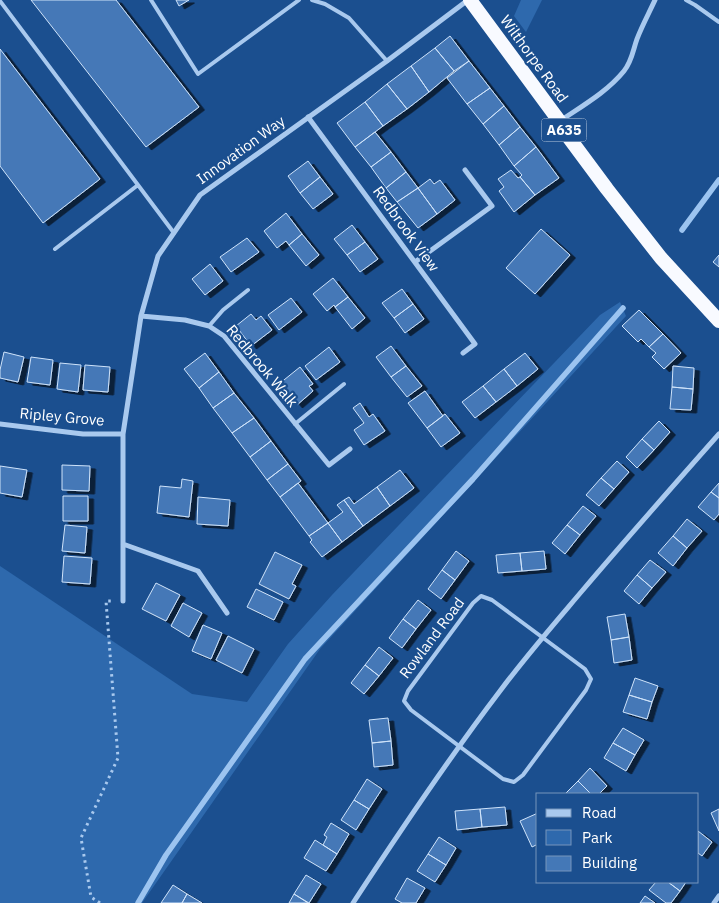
<svg xmlns="http://www.w3.org/2000/svg" width="719" height="903" viewBox="0 0 719 903" font-family="'IBM Plex Sans',sans-serif">
<defs>
<filter id="shadow"><feDropShadow dx="5.5" dy="3" stdDeviation="0" flood-color="#0009"/></filter>
</defs>
<rect width="100%" height="100%" fill="#1b4f8f"/>
<path fill="#2e69ad" d="M521 0H542L526 32 514 16Z
M620 302 626 316 320 649 142 903H0V566L192 694 247 702 288 644 332 595 600 315Z"/>
<g fill="none" stroke-linecap="round" stroke-linejoin="round">
<path stroke="#9cc4f0" stroke-width="5.5" d="M682 230 719 180
M138 903 166 855 305 659 473 479 623 308"/>
</g>
<path fill="#4478b7" stroke="#cfe3fa" filter="url(#shadow)" d="M31 0H116L199 107 146 147Z
M176 0H189L179 6Z
M450 36 469 61 454 71 435 48Z
M435 48 454 71 429 92 411 66Z
M0 49 100 179 43 223 0 166Z
M469 61 490 88 467 104 447 78Z
M411 66 429 92 407 109 387 84Z
M387 84 407 109 383 126 365 102Z
M490 88 504 106 483 124 467 104Z
M365 102 383 126 355 147 337 123Z
M504 106 520 127 499 145 483 124Z
M520 127 536 147 514 166 499 145Z
M375 132 391 152 371 167 355 147Z
M536 147 559 178 535 195 520 177 522 175 514 166Z
M391 152 406 172 386 188 371 167Z
M308 161 320 177 300 193 288 176Z
M511 170 518 178 520 177 535 195 514 212 499 191 504 187 498 179Z
M406 172 418 188 397 202 386 188Z
M320 177 333 194 313 209 300 193Z
M430 179 434 184 440 180 455 200 437 214 418 188Z
M418 188 437 214 418 228 397 202Z
M286 213 302 234 289 245 286 241 277 248 264 231Z
M352 225 365 242 347 255 334 239Z
M541 229 570 255 535 294 506 268Z
M302 234 319 255 306 266 289 245Z
M247 238 259 252 231 272 220 257Z
M365 242 378 259 360 272 347 255Z
M719 255V267L713 262Z
M210 264 223 281 205 295 192 279Z
M333 278 348 297 335 307 334 305 327 311 313 294Z
M402 289 413 304 394 318 382 303Z
M348 297 365 318 352 329 335 307Z
M291 298 302 312 279 330 268 315Z
M413 304 424 319 405 333 394 318Z
M639 310 663 334 649 347 641 339 638 342 622 326Z
M251 314 256 320 261 316 272 330 251 346 236 326Z
M663 334 681 353 664 369 652 357 656 353 649 347Z
M391 346 406 366 391 377 376 357Z
M329 347 340 362 316 380 305 366Z
M4 352 24 357 18 382 0 378V370Z
M205 353 219 372 199 388 184 369Z
M525 353 538 369 517 386 504 369Z
M31 357 53 360 50 385 27 382Z
M60 363 81 365 78 392 57 389Z
M85 365 110 367 108 392 83 390Z
M406 366 422 386 407 397 391 377Z
M673 366 694 368 693 389 672 387Z
M300 367 313 384 309 386 313 391 297 405 279 384Z
M504 369 517 386 496 402 483 386Z
M219 372 234 393 213 408 199 388Z
M483 386 496 402 475 418 462 402Z
M672 387 693 389 691 410 670 409Z
M425 391 443 416 427 428 408 403Z
M234 393 254 418 232 433 213 408Z
M360 403 369 417 373 414 385 431 364 445 354 430 364 423 353 408Z
M445 414 460 433 441 447 427 428Z
M254 418 271 441 250 457 232 433Z
M659 421 670 432 654 450 642 439Z
M642 439 654 450 637 468 626 457Z
M271 441 288 464 267 480 250 457Z
M617 461 629 472 614 489 601 478Z
M288 464 301 481 280 497 267 480Z
M62 465 90 466 89 491 62 490Z
M0 466 27 470 22 497 0 493Z
M400 470 414 488 390 506 377 487Z
M601 478 614 489 599 506 586 495Z
M182 479 193 481 189 517 157 513 160 486 181 488Z
M298 483 328 523 309 536 280 497Z
M719 483V498L711 492Z
M377 487 390 506 363 526 344 500 349 497 354 504Z
M711 492 719 498V514L714 520 698 507Z
M63 496H88V521H63Z
M198 497 230 500 228 526 197 524Z
M344 500 363 526 342 542 328 523 343 512 337 505Z
M583 506 596 516 580 535 567 525Z
M687 519 702 531 687 548 673 536Z
M328 523 342 542 322 557 310 542 312 540 309 536Z
M65 525 87 527 85 553 62 551Z
M567 525 580 535 565 554 552 543Z
M673 536 687 548 673 566 658 553Z
M456 551 469 561 455 580 442 570Z
M544 551 546 569 522 571 520 553Z
M275 552 302 565 292 584 296 586 289 599 259 584Z
M520 553 522 571 498 573 496 555Z
M64 556 92 558 90 584 62 582Z
M650 560 666 572 652 588 637 575Z
M442 570 455 580 441 599 428 589Z
M637 575 652 588 639 604 624 591Z
M156 583 180 595 166 621 142 609Z
M256 589 283 602 274 620 247 607Z
M418 600 431 610 416 629 403 619Z
M183 603 202 613 189 637 171 626Z
M625 614 629 637 611 640 607 617Z
M403 619 416 629 402 648 389 638Z
M203 625 222 633 211 659 192 651Z
M228 636 254 649 242 673 216 660Z
M629 637 632 660 614 663 611 640Z
M379 647 393 658 379 676 365 665Z
M365 665 379 676 364 694 351 683Z
M635 678 658 686 652 702 629 695Z
M629 695 652 702 647 719 623 712Z
M388 718 391 741 372 743 369 720Z
M623 728 644 740 635 755 613 743Z
M391 741 393 765 374 767 372 743Z
M613 743 635 755 626 771 604 758Z
M590 768 607 786 599 794H591L578 781Z
M367 779 382 789 369 809 354 800Z
M578 781 591 794H565Z
M354 800 369 809 356 830 341 820Z
M505 807 507 825 482 827 480 809Z
M480 809 482 827 457 830 455 811Z
M719 809V831L711 813Z
M538 813V844L532 847 520 821Z
M331 823 349 834 337 854 323 845 327 837 324 835Z
M698 831 712 842 702 856 698 853Z
M439 837 456 848 446 865 428 854Z
M315 840 337 854 326 871 304 858Z
M428 854 446 865 435 882 417 871Z
M306 875 321 884 309 903 294 894Z
M407 878 425 888 416 903H402L395 899Z
M656 882H668L680 891 671 903H666L649 890Z
M668 882H686L680 891Z
M173 885 187 894 182 903H161Z
M187 894 202 903H182Z
M294 894 308 903H289Z
M645 896 655 903H640Z"/>
<g fill="none" stroke-linecap="round" stroke-linejoin="round">
<path stroke="#a9c9ee" stroke-width="3" stroke-dasharray="2.5 4" stroke-linecap="butt" d="M100 903 91 897 81 838 118 758 106 601H112"/>
<path stroke="#a9c9ee" stroke-width="4" d="M151 0 198 74 299 0
M312 0 325 4 349 18 387 61
M686 0 695 5 719 22
M0 1 174 233
M55 249 138 185
M209 326 223 310 248 290
M295 424 344 384
M481 596 492 600 585 669 591 679 586 690 523 775 514 782 503 779 411 710 404 701 408 691 473 603Z"/>
<path stroke="#a9c9ee" stroke-width="5" d="M308 117 475 344 463 353
M560 121C582 106 607 92 624 71 632 61 633 50 637 39 642 26 649 13 655 0
M415 262 492 206 465 170
M141 316 185 320 209 326 224 336 329 465 350 449
M0 424 83 434H123
M123 544 198 571 227 613
M123 601V434L141 316 158 256 200 195 387 61 468 0
M353 903C400 831 448 759 500 691 526 656 554 624 582 591 627 538 673 486 719 434
M714 903 719 896"/>
<path stroke="#f8faff" stroke-width="14" d="M470 0 560 122 561 127 607 189 661 258 719 321"/>
</g>
<g text-anchor="middle" stroke-width="4.5" stroke-linejoin="round" paint-order="stroke">
<rect fill="#1b4f8f" stroke="#bbcadd" stroke-width="1" x="541.5" y="118.5" width="45" height="23" rx="4"/>
<g font-size="14" font-weight="bold" fill="#fff">
<text x="564" y="135">A635</text>
</g>
<g font-size="15" fill="#fff" stroke="#1b4f8f">
<text transform="translate(534 59) rotate(54)" y="5">Wilthorpe Road</text>
<text transform="translate(241 150) rotate(-36)" y="5">Innovation Way</text>
<text transform="translate(406 229) rotate(54)" y="5">Redbrook View</text>
<text transform="translate(262 366) rotate(50)" y="5">Redbrook Walk</text>
<text transform="translate(62 417) rotate(5)" y="5">Ripley Grove</text>
<text transform="translate(432 638) rotate(-53)" y="5">Rowland Road</text>
</g>
</g>
<rect x="536" y="793" width="162" height="90" fill="#1b4f8f" stroke="#7695bc"/>
<rect x="546" y="809" width="25" height="8" fill="#a9c9ee" stroke="#7695bc"/>
<text x="582" y="818" font-size="15" fill="#ffffff">Road</text>
<rect x="546" y="830" width="25" height="15" fill="#2e69ad" stroke="#7695bc"/>
<text x="582" y="843" font-size="15" fill="#ffffff">Park</text>
<rect x="546" y="856" width="25" height="15" fill="#4478b7" stroke="#7695bc"/>
<text x="582" y="868" font-size="15" fill="#ffffff">Building</text>
</svg>
